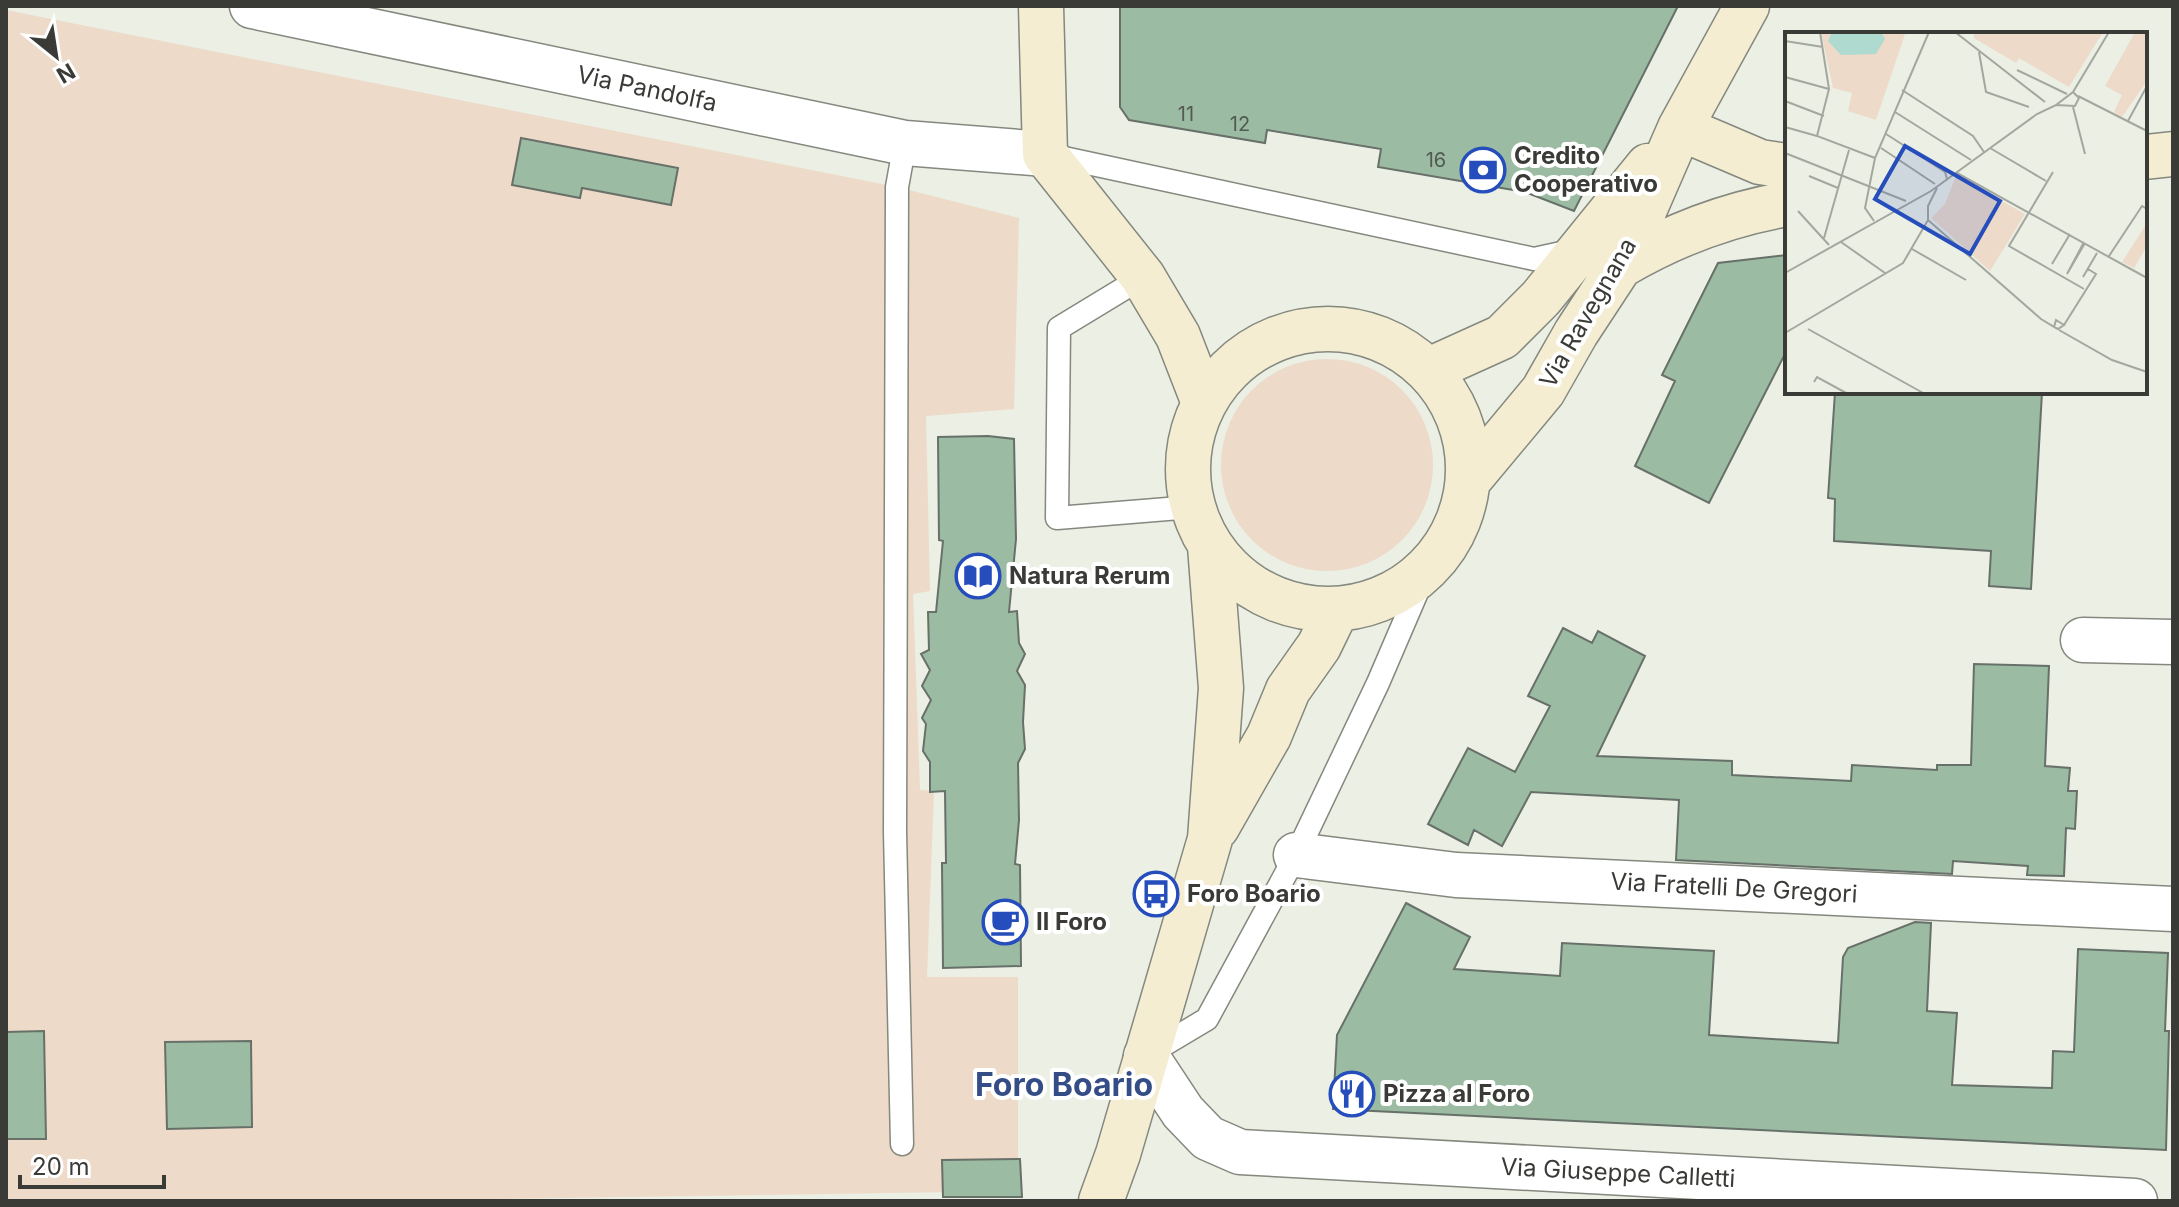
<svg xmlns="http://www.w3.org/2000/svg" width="2179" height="1207" viewBox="0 0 2179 1207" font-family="Inter,sans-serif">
<rect width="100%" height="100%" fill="#ebefe4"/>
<path fill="#eddac8" d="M6 10 897 187 1019 218 1014 409 926 416 930 591 913 594 920 790 934 791 927 977H1018V1191L370 1201H6Z
M1221 465a106 106 0 1 1 212 0a106 106 0 1 1-212 0Z"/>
<path fill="#9cbba3" stroke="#677069" stroke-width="2" d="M1120 6H1678L1574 211 1525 192 1378 167 1381 149 1267 130 1265 143 1129 120 1120 107Z
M521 138 678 168 671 205 582 188 580 198 512 185Z
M1787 255V350L1709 503 1635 466 1675 381 1662 375 1718 263Z
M1835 392H2042L2031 589 1989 586 1991 551 1834 541 1835 499 1828 498Z
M988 436 1014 439 1016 539 1009 612 1017 611 1019 643 1025 654 1017 671 1025 685 1023 722 1025 749 1018 763 1019 820 1015 864 1020 865 1021 966 943 968 942 863H946L945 791 930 792V762L923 751 926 724 922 718 931 700 922 686 930 670 921 654 929 650 928 612H936L943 541 939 540 938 437Z
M1563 628 1592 643 1598 631 1645 656 1597 756 1732 761V775L1851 781 1852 765 1937 770V765H1971L1974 664 2049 666 2045 766 2070 768 2068 791H2077L2075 829 2066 828 2064 876 2027 875 2028 866 1953 861 1952 874 1676 860 1679 800 1531 792 1502 846 1474 830 1468 845 1428 824 1468 748 1515 772 1550 706 1528 696Z
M1406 903 1470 937 1454 969 1560 976 1562 943 1714 951 1709 1035 1838 1043 1843 957 1848 948 1915 922 1931 923 1927 1011 1957 1013 1952 1085 2052 1088 2053 1051 2074 1052 2078 949 2168 953 2165 1031H2169L2166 1150 1333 1109 1337 1035Z
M44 1031 46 1139H6V1032Z
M251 1041 252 1127 167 1129 165 1042Z
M1020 1159 1022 1197H943L942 1160Z"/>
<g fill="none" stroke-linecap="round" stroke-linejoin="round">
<g stroke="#84887e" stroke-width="25">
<path id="lane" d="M1050 155 1534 259 1575 250
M1143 277 1059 328 1057 518 1192 507
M1150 1053 1207 1019 1296 855 1378 683 1427 569
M902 1144 895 832 897 187 905 143"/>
</g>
<g stroke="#84887e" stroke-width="47">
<path id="street" d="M252 6 905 143 1045 154
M2083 640 2173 642
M1296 855 1456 875 2173 909
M1146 1056 1183 1112 1208 1138 1240 1152 2135 1201"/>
</g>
<g stroke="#84887e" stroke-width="47">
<path id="secondary" d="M1041 6 1045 154 1143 277 1178 336 1204 403
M1680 128 1760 162 1787 166
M2145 157 2173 154
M1620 266C1671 236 1728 214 1787 204
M1188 469a140 140 0 1 1 280 0a140 140 0 1 1-280 0Z
M1429 370 1502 337 1541 298 1648 166
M1468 481 1543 391 1576 333 1620 266 1680 128 1747 6
M1217 827 1269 736 1288 690 1319 646 1337 609
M1101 1201 1118 1154 1210 839 1221 688 1210 546"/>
</g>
<use href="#lane" stroke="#fff" stroke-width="22"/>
<use href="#street" stroke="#fff" stroke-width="44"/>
<use href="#secondary" stroke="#f4edd2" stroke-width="44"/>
</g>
<defs>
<g id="bank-ring" transform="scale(2.3)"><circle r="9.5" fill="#fff" stroke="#254dbc" stroke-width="1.5"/><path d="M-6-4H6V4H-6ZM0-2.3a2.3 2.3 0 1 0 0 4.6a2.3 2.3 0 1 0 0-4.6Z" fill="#254dbc"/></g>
<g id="library-ring" transform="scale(2.3)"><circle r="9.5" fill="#fff" stroke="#254dbc" stroke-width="1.5"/><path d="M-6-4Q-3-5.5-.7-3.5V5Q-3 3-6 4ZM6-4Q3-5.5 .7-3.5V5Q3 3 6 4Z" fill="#254dbc"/></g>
<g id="bus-ring" transform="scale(2.3)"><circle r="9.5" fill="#fff" stroke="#254dbc" stroke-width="1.5"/><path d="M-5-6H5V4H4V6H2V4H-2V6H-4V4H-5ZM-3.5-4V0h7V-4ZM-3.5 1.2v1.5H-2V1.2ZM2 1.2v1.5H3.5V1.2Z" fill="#254dbc"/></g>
<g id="cafe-ring" transform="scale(2.3)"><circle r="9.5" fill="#fff" stroke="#254dbc" stroke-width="1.5"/><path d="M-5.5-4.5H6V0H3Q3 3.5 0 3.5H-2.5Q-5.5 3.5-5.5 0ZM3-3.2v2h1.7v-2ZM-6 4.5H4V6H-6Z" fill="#254dbc"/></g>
<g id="restaurant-ring" transform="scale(2.3)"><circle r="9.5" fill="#fff" stroke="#254dbc" stroke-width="1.5"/><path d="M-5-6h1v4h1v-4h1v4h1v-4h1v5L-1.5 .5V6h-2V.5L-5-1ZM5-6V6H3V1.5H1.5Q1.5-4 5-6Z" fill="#254dbc"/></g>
</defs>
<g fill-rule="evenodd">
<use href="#bank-ring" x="1483" y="170"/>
<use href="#library-ring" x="978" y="576"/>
<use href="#bus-ring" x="1156" y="894"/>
<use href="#cafe-ring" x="1005" y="922"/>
<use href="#restaurant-ring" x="1352" y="1094"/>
</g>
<g text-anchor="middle" stroke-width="8" stroke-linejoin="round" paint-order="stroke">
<g font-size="20" fill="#525b52">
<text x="1186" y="121">11</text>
<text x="1240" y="131">12</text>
<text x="1436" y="167">16</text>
</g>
<g font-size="24" fill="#3a3b37" stroke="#fff">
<text transform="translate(647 89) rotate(12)" y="8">Via Pandolfa</text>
<text transform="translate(1588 313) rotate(-60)" y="8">Via Ravegnana</text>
<text transform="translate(1734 888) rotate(3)" y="8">Via Fratelli De Gregori</text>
<text transform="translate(1618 1173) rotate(3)" y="8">Via Giuseppe Calletti</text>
</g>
<g font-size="24" font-weight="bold" fill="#3a3b37" stroke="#fff" text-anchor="start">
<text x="1514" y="164">Credito<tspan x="1514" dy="28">Cooperativo</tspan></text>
<text x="1009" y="584">Natura Rerum</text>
<text x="1187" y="902">Foro Boario</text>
<text x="1036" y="930">Il Foro</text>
<text x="1383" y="1102">Pizza al Foro</text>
</g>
<g font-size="32" font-weight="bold" fill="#344d87" stroke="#fff">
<text x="1064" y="1096">Foro Boario</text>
</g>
</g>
<g transform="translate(1785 32)">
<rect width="362" height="362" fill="#ebefe4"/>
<path d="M36 0 120 2 91 88 63 79 67 61 48 56ZM189 0H318L284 55 234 26 231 31 189 6ZM350 0H362V49L337 85 329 80 337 63 320 54ZM171 144 240 182 205 239 146 186 160 172ZM362 191V214L349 236 337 230Z" fill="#eddac8"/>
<path d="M47 0H96L100 7 91 22 56 23 43 9Z" fill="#aedad0"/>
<path fill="none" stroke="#a4a79f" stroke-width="2" d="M35 0 44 57 32 104 90 126M170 0 260 70M0 9 38 15M194 20 201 60 244 75M232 38 282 62M0 45 44 57M117 58 188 104 199 120M293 64 362 99M0 69 39 84M271 73 288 60 324 0M288 75 300 122M110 80 186 128M343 89 362 54M0 95 32 104M101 102 160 140 162 147M96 116 150 152M205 116 261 149M0 121 121 169M268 140 224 214 299 257M172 141 362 246M24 144 53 156M13 179 44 213M143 188 256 287 271 296 273 297 279 293 271 288 269 295M89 189 80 176 90 126 144 0M39 206 64 118M56 210 100 241M299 210 282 242 300 211M127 217 181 248M324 224 357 174 362 177M267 232 285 202M0 241 146 159 252 82 271 73 290 74 294 66 288 60M298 245 312 221M279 293 311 242 303 237M23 297 140 362M274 298 327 328 362 340M0 301 118 231 143 188V174L152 156M29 350 32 345 63 362"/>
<path fill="#254dbc" fill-opacity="0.15" stroke="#254dbc" stroke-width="4" d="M120 114 215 169 185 222 90 167Z"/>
<rect width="362" height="362" fill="none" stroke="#3a3b37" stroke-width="4"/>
</g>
<rect width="2179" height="1207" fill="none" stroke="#3a3b37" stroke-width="16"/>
<g transform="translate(56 56) rotate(150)" stroke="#ffffff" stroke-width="6" paint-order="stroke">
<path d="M0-6L14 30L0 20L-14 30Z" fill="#3a3b37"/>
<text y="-12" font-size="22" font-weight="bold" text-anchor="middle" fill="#3a3b37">N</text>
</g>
<path d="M20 1175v12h144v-12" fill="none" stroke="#3a3b37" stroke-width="4"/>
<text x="32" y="1175" font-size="24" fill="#3a3b37" stroke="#ffffff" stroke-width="6" paint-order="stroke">20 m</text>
</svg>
